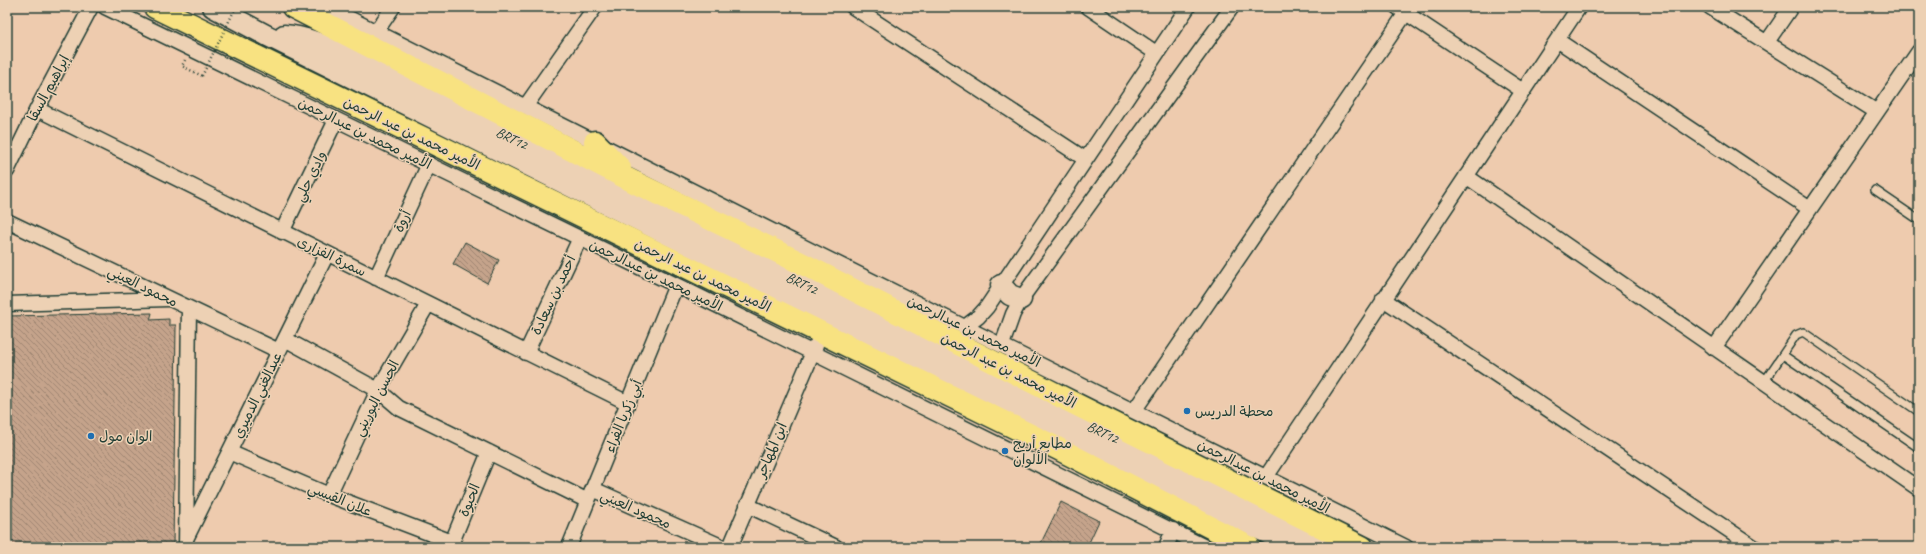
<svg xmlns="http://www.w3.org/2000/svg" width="1926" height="554" viewBox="0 0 1926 554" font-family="Caveat,'Playpen Sans Arabic',sans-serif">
<defs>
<pattern id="building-back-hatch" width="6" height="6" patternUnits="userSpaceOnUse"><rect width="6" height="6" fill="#c5a38b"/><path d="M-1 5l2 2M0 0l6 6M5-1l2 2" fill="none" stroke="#9f8672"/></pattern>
</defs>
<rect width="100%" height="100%" fill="#eecbae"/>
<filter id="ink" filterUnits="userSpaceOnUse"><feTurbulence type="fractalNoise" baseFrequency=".025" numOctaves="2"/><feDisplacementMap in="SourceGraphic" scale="8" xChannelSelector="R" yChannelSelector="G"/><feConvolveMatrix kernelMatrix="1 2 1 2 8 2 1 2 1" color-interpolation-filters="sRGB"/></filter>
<g filter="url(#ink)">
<path fill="url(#building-back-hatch)" stroke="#1f3d34" d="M465 242 499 260 487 283 453 264Z
M152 313 150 320 169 319V325H176L173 547H7V316Z
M1061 502 1099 521 1087 547H1039Z"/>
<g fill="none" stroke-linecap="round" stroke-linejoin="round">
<g stroke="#1f3d34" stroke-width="10">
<path id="lane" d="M1875 190 1919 220
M1783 355 1919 448
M1764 382 1796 335 1803 332 1919 412"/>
</g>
<g stroke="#1f3d34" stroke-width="17">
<path id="street" d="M105 7 676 285 1205 547
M327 7 814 252 1406 547
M853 7 1085 159
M1088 7 1156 53
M1397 7 1523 91
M1710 7 1877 112
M376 32 393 7
M1557 40 1810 209
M1767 42 1791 7
M525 107 595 7
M37 109 628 403
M7 171 37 109 91 7
M1466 176 1919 489
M7 221 279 351
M282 232 336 120
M376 278 429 164
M1383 299 1754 547
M7 304 168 299
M965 327 978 317 987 307 1188 7
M285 339 378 390 399 408 588 501
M1002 345 1013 314 1021 299 1232 7
M1714 348 1919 51
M526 353 580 238
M1134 411 1410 7
M229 452 329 495 452 542
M1266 477 1579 7
M593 489 723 547
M329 495 378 390 428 304
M747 505 836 547
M187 537 327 254
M186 547 189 308
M450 547 489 452
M569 547 676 285
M730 547 816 345
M1166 547 1173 530"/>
</g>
<g stroke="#1f3d34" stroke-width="23">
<path id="secondary" d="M213 7 266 35 1295 547
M284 35C308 36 334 50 356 60L1334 547
M1001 285 1010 295 1021 299"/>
</g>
<g stroke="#1f3d34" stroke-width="25">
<path id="primary" d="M155 7 1059 449 1249 547
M293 7 634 182 807 266 1075 404 1362 547
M595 142 620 168"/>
</g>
<path stroke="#1f3d34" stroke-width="2.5" stroke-dasharray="1 3" stroke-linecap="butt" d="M185 60 182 66 202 76"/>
<use href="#lane" stroke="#edd1b4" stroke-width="7"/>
<use href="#street" stroke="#edd1b4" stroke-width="14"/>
<use href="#secondary" stroke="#edd1b4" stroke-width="20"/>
<use href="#primary" stroke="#f8e281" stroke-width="22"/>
<path stroke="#1f3d34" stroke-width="2.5" stroke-dasharray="1 3" stroke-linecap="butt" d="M202 76 236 7"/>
</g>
</g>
<g fill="#1f6fb2" stroke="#edd1b4" stroke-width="1.5">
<circle cx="1187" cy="411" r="4"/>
<circle cx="91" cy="436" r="4"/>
<circle cx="1005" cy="451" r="4"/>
</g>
<g text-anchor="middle" stroke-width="3" stroke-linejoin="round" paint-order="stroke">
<g font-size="14" fill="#1f3d34" stroke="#edd1b4">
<text transform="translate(48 88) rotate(-62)" y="5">إبراهيم السقا</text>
<text transform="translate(365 133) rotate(26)" y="5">الأمير محمد بن عبدالرحمن</text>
<text transform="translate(412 133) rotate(26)" y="5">الأمير محمد بن عبد الرحمن</text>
<text transform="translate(512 138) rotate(26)" y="5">BRT12</text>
<text transform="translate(310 176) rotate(-64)" y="5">وادي حلي</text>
<text transform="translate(402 221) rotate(-65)" y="5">أروة</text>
<text transform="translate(332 256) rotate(26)" y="5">سمرة الفزارى</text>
<text transform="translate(656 275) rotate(26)" y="5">الأمير محمد بن عبدالرحمن</text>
<text transform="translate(703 275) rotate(26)" y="5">الأمير محمد بن عبد الرحمن</text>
<text transform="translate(802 283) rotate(26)" y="5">BRT12</text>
<text transform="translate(143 286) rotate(26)" y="5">محمود العيني</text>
<text transform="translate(553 295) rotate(-65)" y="5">أحمد بن سعادة</text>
<text transform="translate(974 331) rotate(26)" y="5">الأمير محمد بن عبدالرحمن</text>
<text transform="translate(1009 370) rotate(27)" y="5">الأمير محمد بن عبد الرحمن</text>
<text transform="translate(257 395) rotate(-64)" y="5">عبدالغني الدميري</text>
<text transform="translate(376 398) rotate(-63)" y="5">الحسن البوريني</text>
<text transform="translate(623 416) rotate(-68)" y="5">أبي زكريا الفراء</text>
<text transform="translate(1103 432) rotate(26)" y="5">BRT12</text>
<text transform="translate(771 450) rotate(-67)" y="5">ابن المهاجر</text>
<text transform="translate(1264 476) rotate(27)" y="5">الأمير محمد بن عبدالرحمن</text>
<text transform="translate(340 499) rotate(22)" y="5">علان القيسي</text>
<text transform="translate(469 500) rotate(-68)" y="5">الحبوة</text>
<text transform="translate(636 509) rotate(24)" y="5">محمود العيني</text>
</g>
<g font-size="14" fill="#1f3d34" stroke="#edd1b4" text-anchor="start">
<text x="1195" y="416">محطة الدريس</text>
<text x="99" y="441">الوان مول</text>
<text x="1013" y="448">مطابع أريج<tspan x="1013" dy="16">الألوان</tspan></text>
</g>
</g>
<rect width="1926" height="554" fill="none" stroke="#edd1b4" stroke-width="24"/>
<rect x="12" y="12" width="1902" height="530" fill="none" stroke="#1f3d34" stroke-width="1.5" filter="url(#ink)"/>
</svg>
